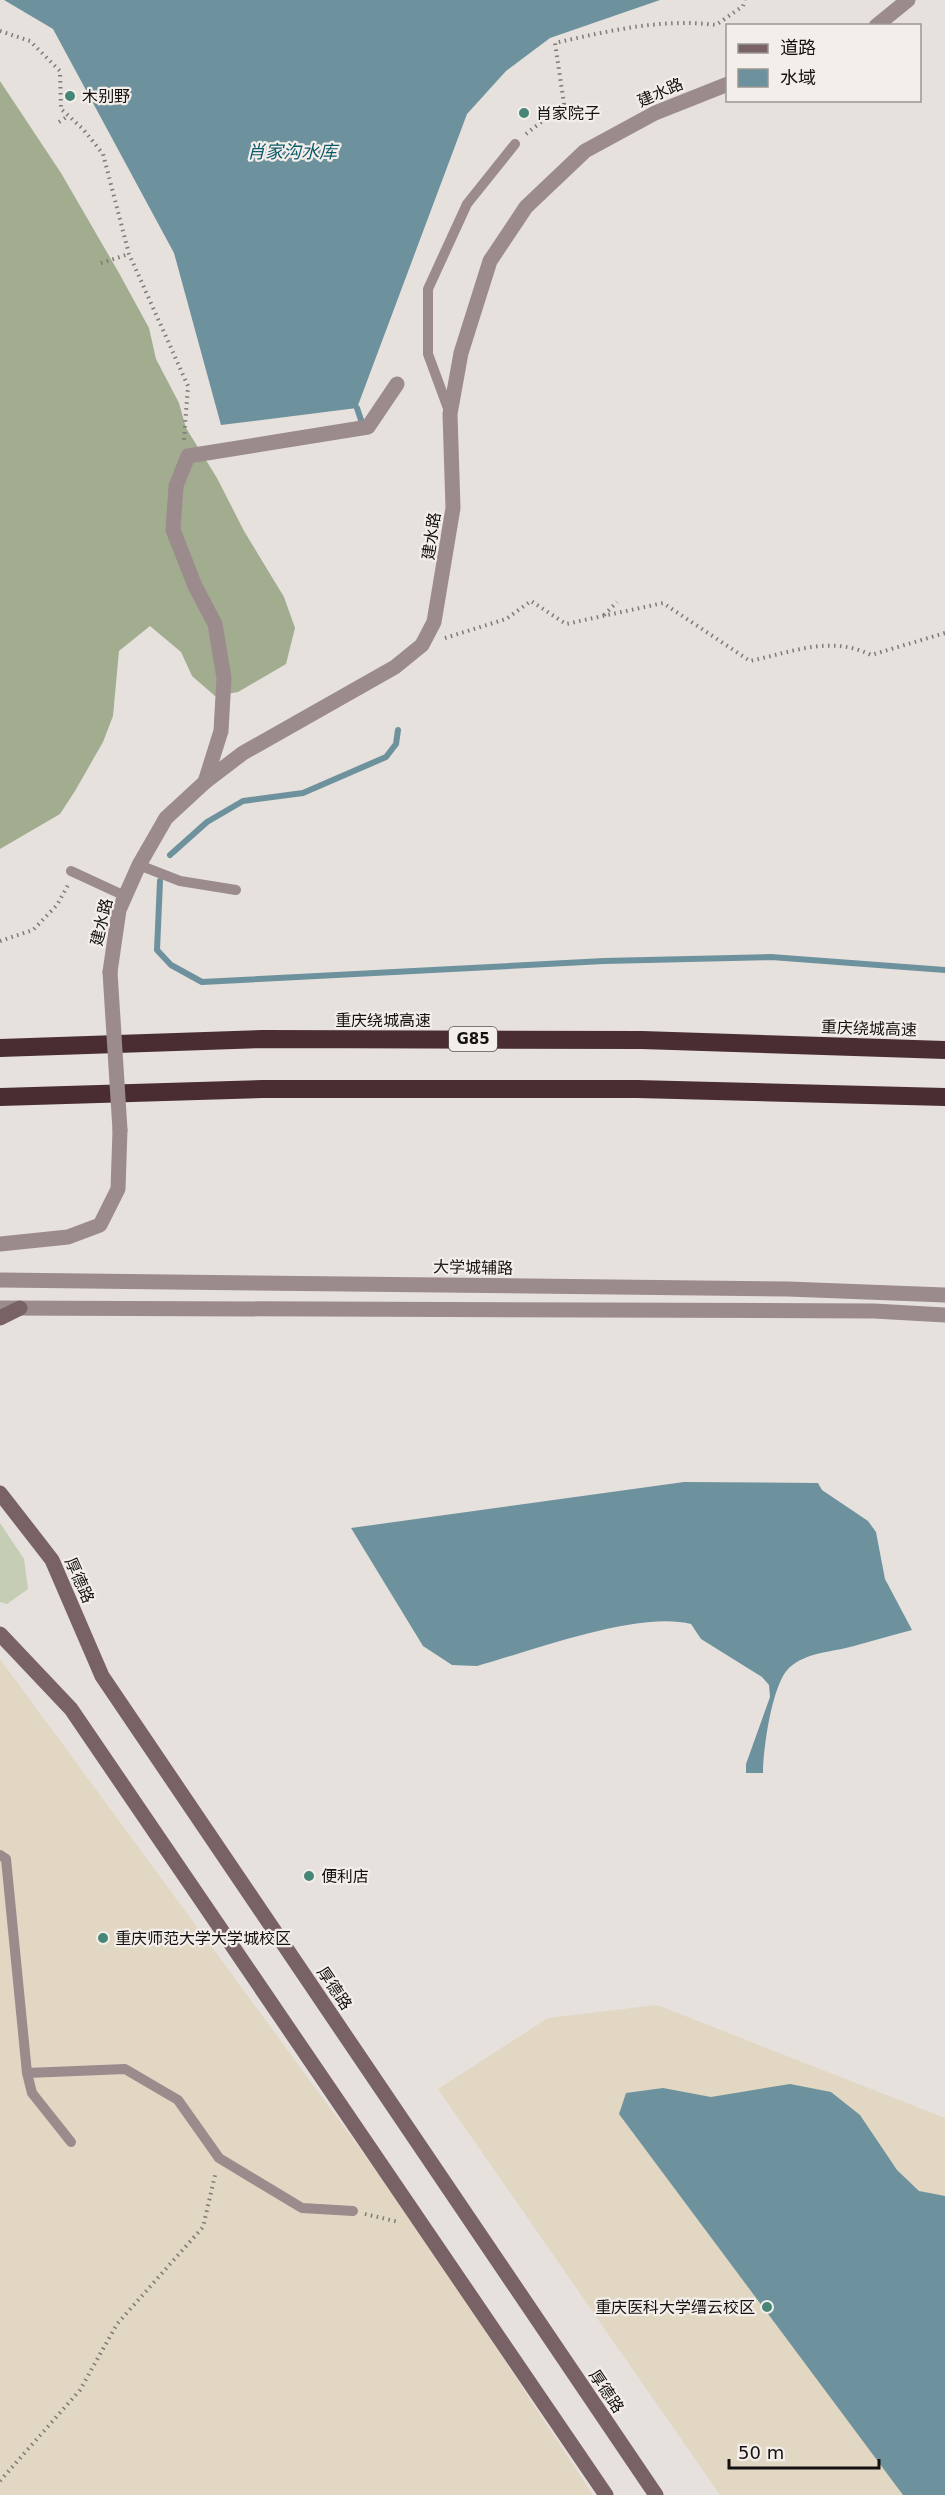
<svg xmlns="http://www.w3.org/2000/svg" width="945" height="2495" viewBox="0 0 945 2495" font-family="'DejaVu Sans','Noto Sans SC',sans-serif">
<rect width="100%" height="100%" fill="#e6e1dd"/>
<path fill="#e2d7c2" d="M0 1659 411 2218 593 2495H0Z
M657 2005 945 2118V2495H720L438 2089 548 2018Z"/>
<path fill="#c5cdb5" d="M0 1523 24 1559 28 1589 7 1604 0 1602Z"/>
<path fill="#a2ad8f" d="M0 81 61 173 119 273 149 328 156 359 179 403 186 428 217 478 244 531 284 597 295 628 286 664 238 692 215 696 192 676 181 652 150 626 119 651 113 716 103 742 75 791 60 814 0 849Z"/>
<path fill="#6e929d" d="M4 0H660L550 38 506 71 467 114 357 408 221 425 174 253 53 29Z
M684 1482 818 1483 822 1490 868 1521 876 1532 885 1579 912 1630C892 1635 873 1641 854 1646 833 1652 806 1652 789 1668 772 1684 763 1749 763 1773H746V1764L770 1697 769 1685 762 1677 701 1639 691 1624C639 1610 531 1651 477 1666L452 1665 423 1646 351 1528Z
M790 2084 831 2092 860 2115 897 2170 919 2191 945 2196V2495H903L619 2114 626 2093 663 2088 711 2097Z"/>
<g fill="none" stroke-linecap="round" stroke-linejoin="round">
<path stroke="#6e929d" stroke-width="6" d="M357 408 361 420
M170 855 207 822 243 801 303 793 386 757 396 744 398 730
M160 881 157 950 171 965 202 982 604 961 771 957 945 970"/>
<path stroke="#7d7a77" stroke-width="4" stroke-dasharray="1.5 4.5" stroke-linecap="butt" d="M0 31 30 41 60 71 61 109 83 129 103 154 129 254 188 386 184 440
M59 122 68 116
M526 134 564 104 555 43C608 31 662 18 716 25L743 6 745 0
M101 263 129 254
M604 615 617 602
M445 638 506 619 531 601 566 624 663 603 750 661C792 652 831 635 871 655L945 633
M0 941 33 930 57 905 68 885
M365 2214 399 2222
M0 2481 80 2390 117 2324 203 2227 216 2171"/>
<path stroke="#9b8b8d" stroke-width="10" d="M449 411 428 354V289L467 204 515 144
M139 865 180 881 236 890
M71 871 125 896
M0 1855 6 1859 27 2073 125 2069 178 2100 219 2158 302 2208 353 2211
M27 2073 32 2093 71 2142"/>
<path stroke="#9b8b8d" stroke-width="15" d="M205 782 221 731 224 678 215 624 195 586 173 530 176 486 188 456 368 427 397 384"/>
<path stroke="#9b8b8d" stroke-width="15" d="M876 26 908 0
M110 972 119 910 139 865 166 818 205 782 243 753 395 667 422 645 434 622 453 508 450 414 461 353 490 261 526 207 585 151 655 113 728 84
M0 1244 68 1237 100 1225 118 1189 120 1130
M0 1280 788 1289 945 1295
M0 1308 874 1311 945 1315"/>
<path stroke="#796265" stroke-width="15" d="M0 1318 20 1308
M0 1493 52 1560 102 1676 656 2495
M0 1634 71 1709 606 2495"/>
<path stroke="#4a2d32" stroke-width="18" d="M0 1048 263 1039 642 1040 945 1050
M0 1097 263 1089H637L945 1097"/>
<path stroke="#9b8b8d" stroke-width="15" d="M110 972 120 1130"/>
</g>
<g fill="#458676" stroke="#f3eeea" stroke-width="2">
<circle cx="70" cy="96" r="6"/>
<circle cx="524" cy="113" r="6"/>
<circle cx="309" cy="1876" r="6"/>
<circle cx="103" cy="1938" r="6"/>
<circle cx="767" cy="2307" r="6"/>
</g>
<g text-anchor="middle" stroke-width="4.5" stroke-linejoin="round" paint-order="stroke">
<rect fill="#f3eeea" stroke="#575452" stroke-width="1.5" x="449" y="1027" width="48" height="24" rx="4.5"/>
<g font-size="15" font-weight="bold" fill="#141211">
<text x="473" y="1044">G85</text>
</g>
<g font-size="16" fill="#141211" stroke="#f3eeea">
<text transform="translate(660 92) rotate(-24)" y="6">建水路</text>
<text transform="translate(431 536) rotate(-82)" y="6">建水路</text>
<text transform="translate(101 922) rotate(-77)" y="6">建水路</text>
<text x="383" y="1026">重庆绕城高速</text>
<text transform="translate(869 1028) rotate(2)" y="6">重庆绕城高速</text>
<text transform="translate(473 1267) rotate(1)" y="6">大学城辅路</text>
<text transform="translate(80 1580) rotate(66)" y="6">厚德路</text>
<text transform="translate(335 1988) rotate(56)" y="6">厚德路</text>
<text transform="translate(607 2391) rotate(56)" y="6">厚德路</text>
</g>
<g font-size="16" fill="#141211" stroke="#f3eeea" text-anchor="start">
<text x="82" y="102">木别野</text>
<text x="536" y="119">肖家院子</text>
<text x="321" y="1882">便利店</text>
<text x="115" y="1944">重庆师范大学大学城校区</text>
<text x="755" y="2313" text-anchor="end">重庆医科大学缙云校区</text>
</g>
<g font-size="18" font-style="italic" fill="#0c5a6a" stroke="#f3eeea">
<text x="292" y="158">肖家沟水库</text>
</g>
</g>
<rect x="726" y="24" width="195" height="78" fill="#f3eeea" stroke="#9a9693" stroke-width="1.5"/>
<rect x="738" y="44" width="30" height="9" fill="#796265" stroke="#9a9693" stroke-width="1.5"/>
<text x="780" y="54" font-size="18" fill="#141211">道路</text>
<rect x="738" y="69" width="30" height="18" fill="#6e929d" stroke="#9a9693" stroke-width="1.5"/>
<text x="780" y="84" font-size="18" fill="#141211">水域</text>
<path d="M729 2459v9h150v-9" fill="none" stroke="#141211" stroke-width="3"/>
<text x="738" y="2459" font-size="18" fill="#141211" stroke="#f3eeea" stroke-width="4.5" paint-order="stroke">50 m</text>
</svg>
